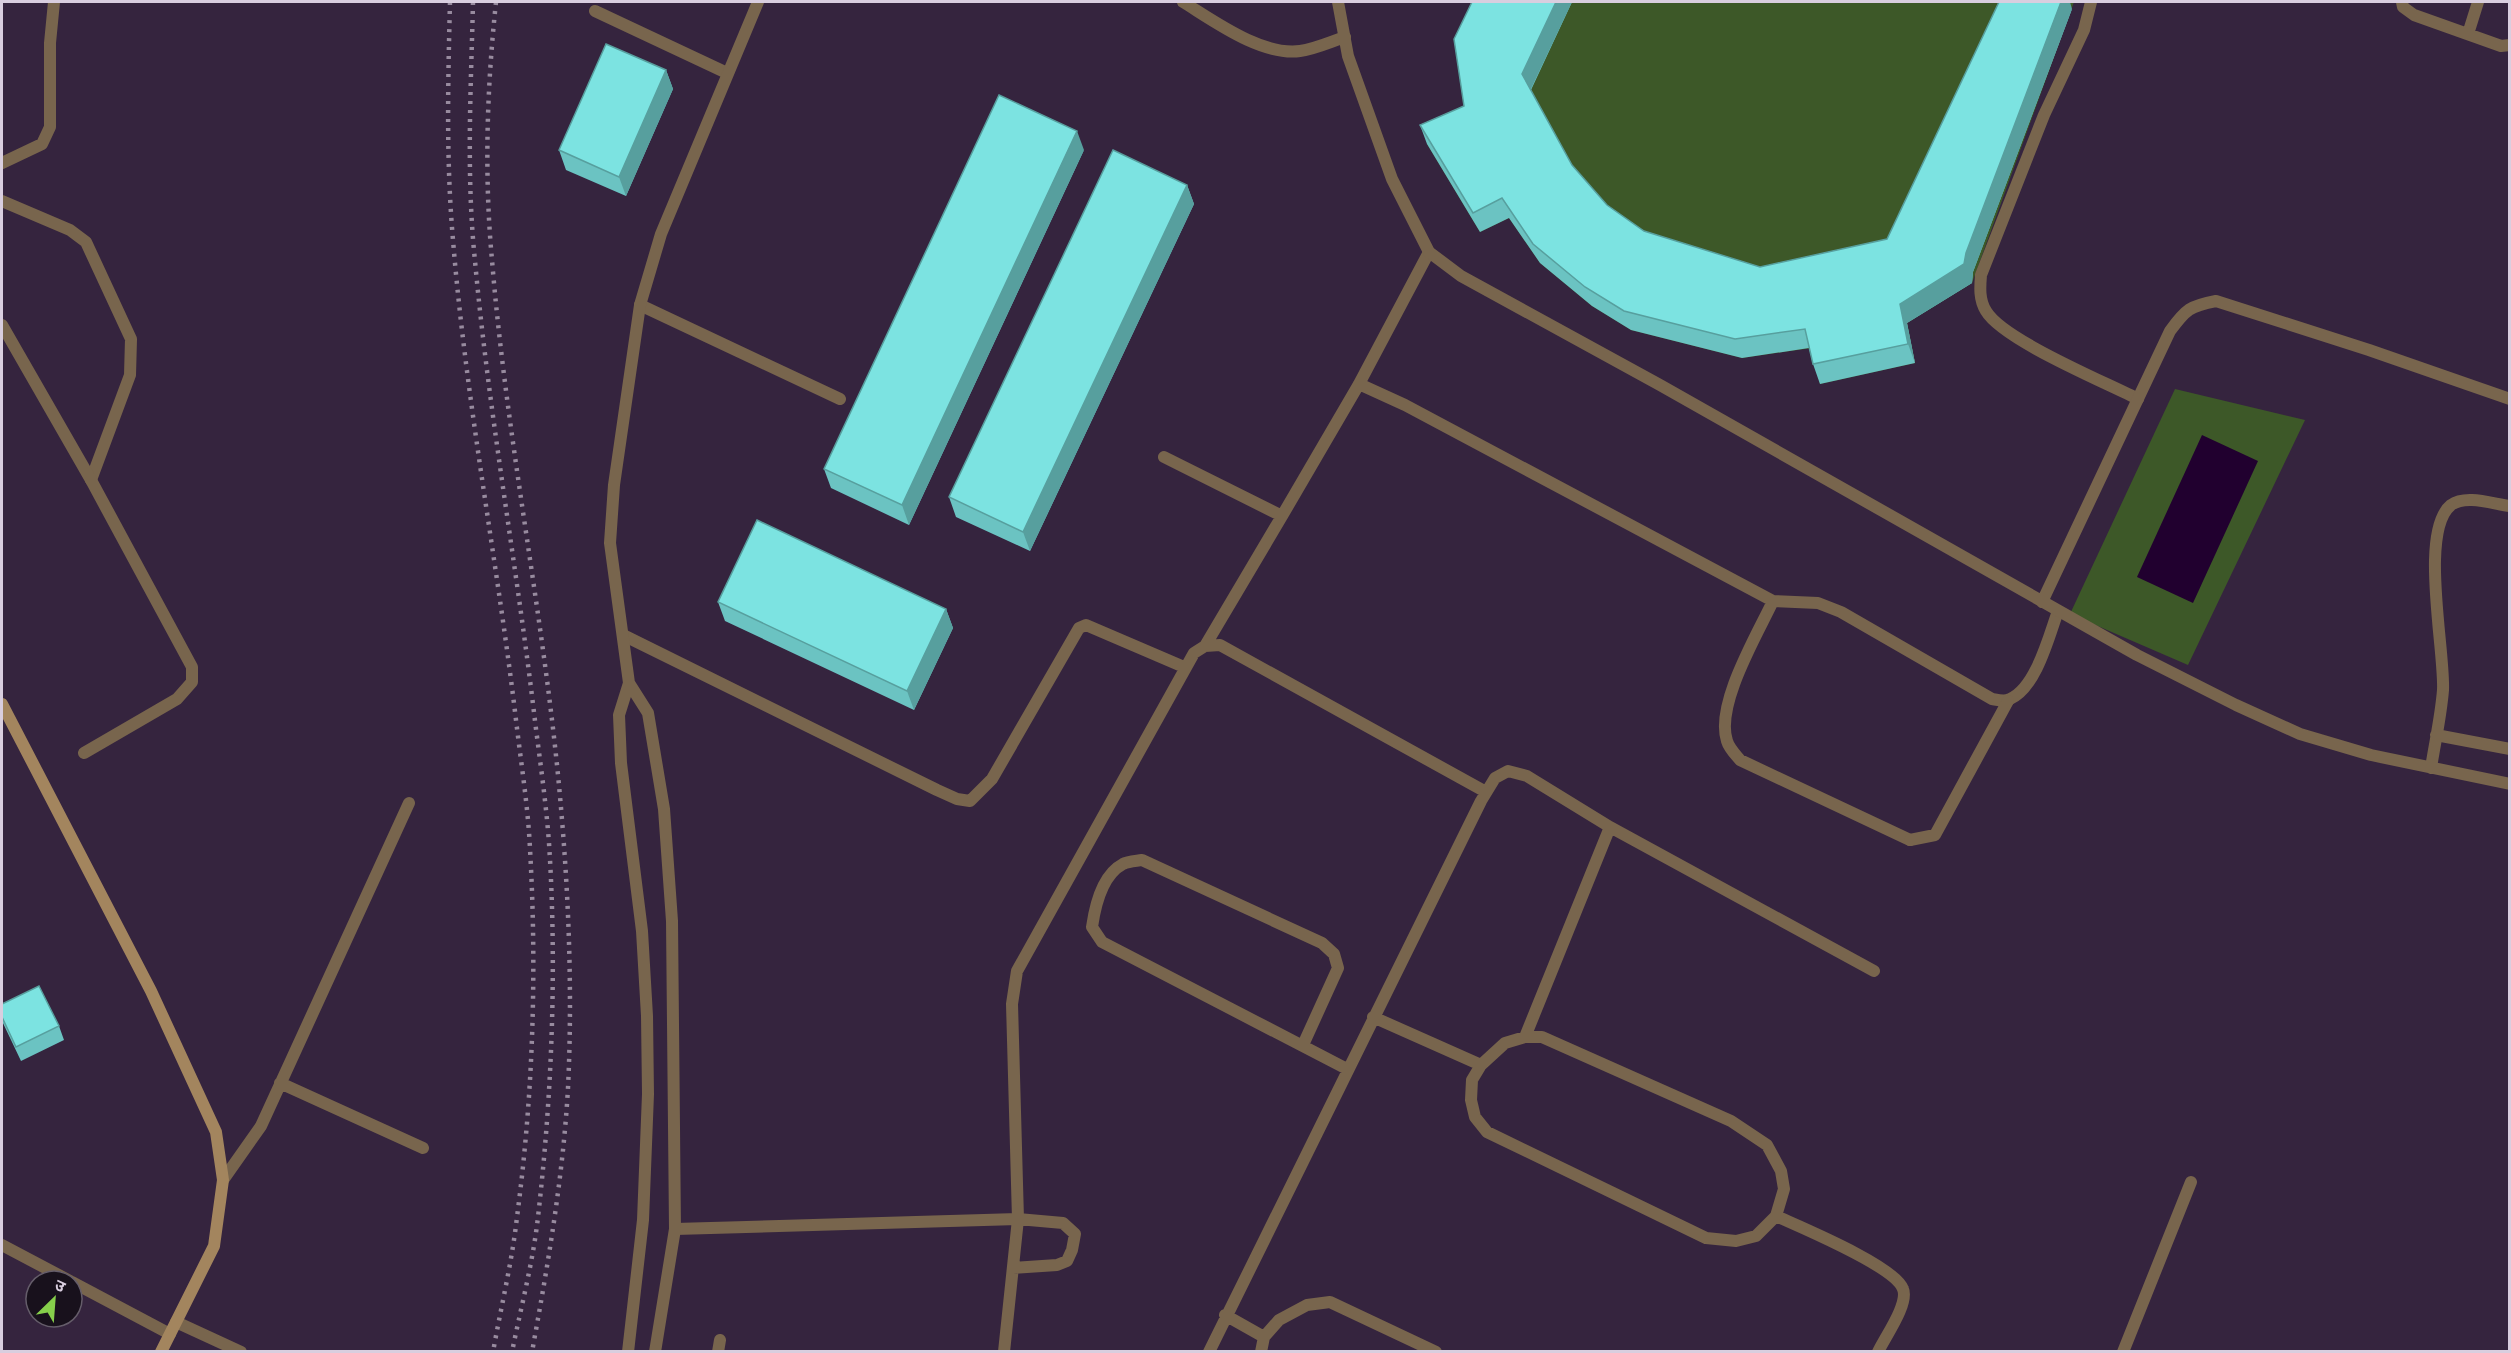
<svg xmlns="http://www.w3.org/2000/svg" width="2511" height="1353" viewBox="0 0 2511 1353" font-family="Helvetica,'Noto Sans Devanagari',sans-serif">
<rect width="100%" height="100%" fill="#35243e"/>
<path fill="#3d5828" d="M1488 2H2074L1972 283 1907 323 1915 363 1820 384 1812 348 1742 358 1631 330 1592 306 1540 263 1509 218 1480 232 1427 144 1471 125Z
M2175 389 2305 420 2188 665 2070 614Z"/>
<path fill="#21002f" d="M2202 435 2258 461 2193 603 2137 577Z"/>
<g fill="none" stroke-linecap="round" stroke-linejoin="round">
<path stroke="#78654d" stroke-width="12" d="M1183 2C1214 21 1261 56 1300 51 1315 49 1330 42 1345 37
M2091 2 2084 30 2044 115 1981 275C1980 287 1979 300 1986 311 2003 340 2105 382 2138 399
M2402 2 2403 7 2414 15 2501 46 2510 45
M595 11 727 73
M2468 34 2478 2
M2 163 42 144 50 127V43L54 2
M2 201 70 230 86 242 131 339 130 375 91 480
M640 305 840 399
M1359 384 1405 405 1773 601 1818 603 1841 612 1992 699C1998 700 2005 702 2010 699 2036 688 2049 636 2058 611
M1164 457 1282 516 1359 384 1429 252
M1773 601C1757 635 1715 705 1727 741 1729 748 1735 754 1740 760L1910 840
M623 635 937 790 957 799 970 801 992 779 1079 628 1086 625 1184 667
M1205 646 1282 516
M1373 1017 1481 1065
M1525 1037H1542L1731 1121 1767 1145 1781 1171 1784 1189 1776 1216 1756 1236 1736 1241 1706 1238 1487 1132 1475 1117 1471 1100 1472 1080 1481 1065 1505 1043Z
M1525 1037 1610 827
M1303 1045 1338 968 1334 954 1322 943 1142 860C1136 861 1128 861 1123 864 1102 875 1095 906 1092 927L1102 942 1347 1069
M280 1083 423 1148
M223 1180 261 1126 409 803
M1776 1216C1800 1227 1895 1266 1903 1289 1909 1304 1885 1337 1878 1352
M675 1229 1018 1219 1063 1223 1075 1234 1072 1250 1067 1261 1057 1265 1013 1268
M2 1245 70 1281
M72 1282 170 1334
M1225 1315 1264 1337
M176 1322 241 1352
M718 1352 720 1340
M1004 1352 1018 1219 1012 1004 1017 971 1194 653 1205 646 1220 645 1486 792
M1209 1352 1481 801 1495 778 1508 771 1527 776 1610 827 1874 971
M1261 1352 1264 1337 1279 1320 1307 1305 1330 1302 1436 1352
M2123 1352 2191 1182"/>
<path stroke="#78654d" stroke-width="12" d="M1338 2 1348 56 1392 179 1429 252 1461 276 1660 385 2137 655 2236 705 2300 734 2371 755 2510 784
M2 325 91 480 192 667V682L177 699 84 753
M2042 602 2170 331C2186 309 2190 306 2216 301L2369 350 2510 399
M2436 735 2510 749
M2431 768C2435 742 2441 716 2443 690 2445 650 2419 531 2451 505 2466 494 2493 504 2510 506
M1910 840 1935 835 2008 701"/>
<path stroke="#78654d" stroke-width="12" d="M629 683 648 713 664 809 672 921 675 1229 655 1352
M628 1352 643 1220 648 1094 647 1016 642 931 621 763 619 715 629 683 610 543 614 485 640 305 661 234 758 2"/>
<path stroke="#a3855e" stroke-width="12" d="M2 704 151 991 216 1132 223 1180 214 1246 161 1352"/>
<path stroke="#988b9f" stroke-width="4.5" stroke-dasharray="3 6" stroke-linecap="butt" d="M450 2C448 82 446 159 453 240 466 401 497 560 516 720 521 763 528 806 530 849 537 972 533 1096 517 1217 512 1262 501 1307 493 1352
M473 2C471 88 466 174 475 261 489 415 517 567 535 721 540 761 546 802 549 843 557 967 552 1094 538 1217 533 1262 521 1307 512 1352
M496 2C487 87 484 174 492 260 506 433 541 603 558 775 568 878 573 984 568 1088 563 1177 548 1264 532 1352"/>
</g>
<path fill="#6bc3c2" d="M1472 2H1572L1531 90 1572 165 1607 205 1644 231 1760 267 1887 239 2072 9 1973 272 1972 283 1907 323 1915 363 1820 384 1813 364 1809 348 1742 358 1631 330 1592 306 1540 263 1509 218 1480 232 1427 144 1420 125 1464 106Z
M666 70 673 89 626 196 566 170 559 150Z
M1084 150 909 525 831 488 824 469Z
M1187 185 1194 204 1030 551 956 517 949 497Z
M718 602 946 609 953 628 914 710 725 621Z
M2 1004 59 1026 64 1040 21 1061 2 1021Z"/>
<path fill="#579f9e" d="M1556 2H1572L1529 93 1522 74Z
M2061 2H2070L2072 9 1973 272 1972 283 1907 323 1915 363 1908 344 1900 304 1966 253Z
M666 70 673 89 626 196 619 177Z
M1077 131 1084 150 909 525 902 505Z
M1187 185 1194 204 1030 551 1023 532Z
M946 609 953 628 914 710 907 691Z"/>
<path fill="#7ce3e1" stroke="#579f9e" stroke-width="1.5" d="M1472 2H1556L1522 74 1572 165 1607 205 1644 231 1760 267 1887 239 1999 2H2061L1966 253 1964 264 1900 304 1908 344 1813 364 1805 329 1735 339 1624 311 1585 287 1533 244 1502 198 1473 213 1420 125 1464 106 1454 39Z
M606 44 666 70 619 177 559 150Z
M999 95 1077 131 902 505 824 469Z
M1113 150 1187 185 1023 532 949 497Z
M757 520 946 609 907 691 718 602Z
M39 986 59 1026 16 1047 2 1017V1004Z"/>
<rect width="2511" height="1353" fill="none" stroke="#d9cedf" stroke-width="6"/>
<g transform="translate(54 1299) rotate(25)"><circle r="28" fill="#18111c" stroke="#655d6a" stroke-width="1.5"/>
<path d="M0-4.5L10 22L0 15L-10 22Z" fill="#86cf4b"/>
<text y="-9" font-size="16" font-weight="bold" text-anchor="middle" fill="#d9cedf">उ</text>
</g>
</svg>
